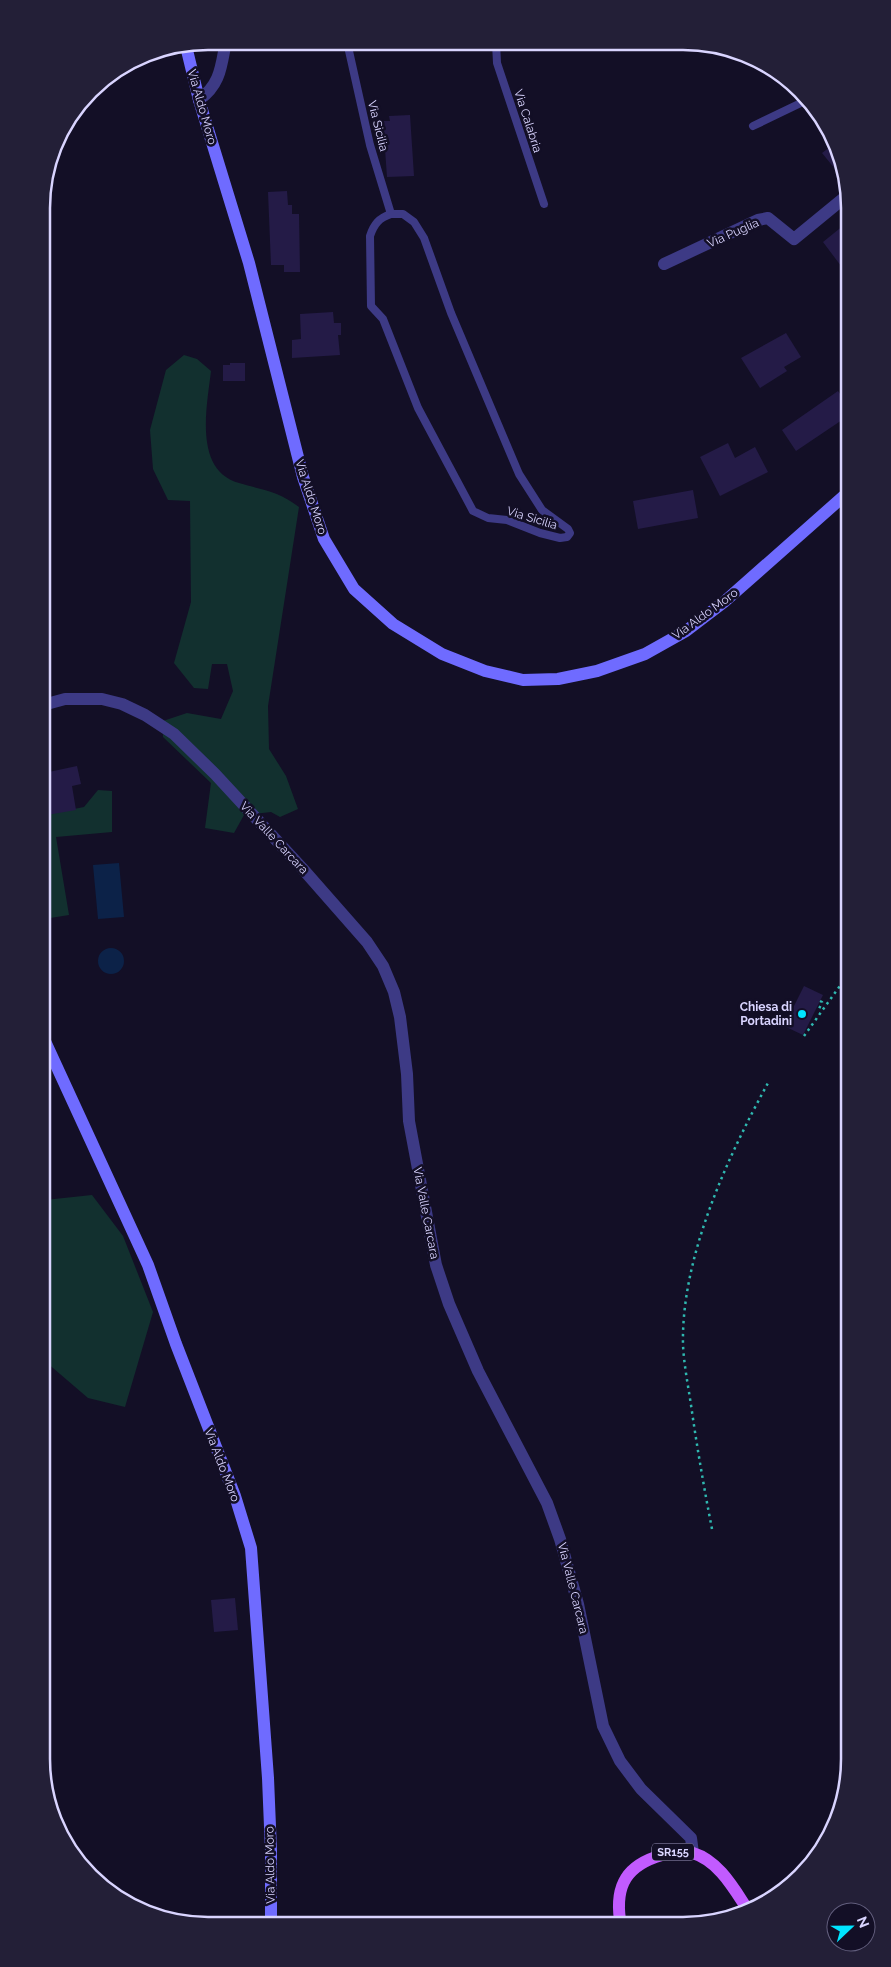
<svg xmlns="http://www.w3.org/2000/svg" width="891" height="1967" viewBox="0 0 891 1967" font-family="Raleway,sans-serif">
<rect width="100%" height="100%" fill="#130f26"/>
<path fill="#12302f" d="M184 355 197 359 211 371C207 406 193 470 239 483 262 490 279 491 299 507L268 706 269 749 286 776 298 809 280 817 271 812 244 815 234 833 205 828 211 783 163 737V721L187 713 221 719 233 691 227 664H212L208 689 194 688 174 663 191 602 190 501 168 500 153 469 150 430 166 370Z
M98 790 112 791V832L56 837 69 915 44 919V880L50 833H44V815L84 807Z
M92 1195 123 1236 153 1312 125 1407 88 1398 46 1362 45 1200Z"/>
<path fill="#0c2248" d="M119 863 124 917 98 919 93 865Z
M98 961a13 13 0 1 1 26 0a13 13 0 1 1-26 0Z"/>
<path fill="#241b47" d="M410 115 414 176 387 177 383 121H390L389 116Z
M835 143 844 165V180L822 153Z
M287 191 288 205H292V214H299L300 272H284V265H271L268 192Z
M844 225V270L823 242Z
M333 312 334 323H341V335H338L340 355 292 358V340L301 339 300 314Z
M786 333 801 357 784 367 787 371 760 388 741 358Z
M230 363H245V381H223V365H230Z
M838 391 845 401V418L796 451 782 430Z
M728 443 735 458 755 447 768 472 720 496 700 457Z
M693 490 698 518 638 529 633 501Z
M77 766 81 784 72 786 76 810 47 815 44 798V773Z
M804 986 823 995 803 1035 784 1026Z
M235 1598 238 1630 214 1632 211 1600Z"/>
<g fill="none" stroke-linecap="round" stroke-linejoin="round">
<path stroke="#2fb8b0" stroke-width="2.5" stroke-dasharray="2.5 4" stroke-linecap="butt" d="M820 1001 822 1002 819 1009 822 1010
M804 1036 847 976
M712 1529C704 1488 697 1447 691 1405 688 1385 684 1365 683 1345 681 1258 727 1158 768 1083"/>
<path stroke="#3d3a85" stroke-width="8" d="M347 42 370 145 391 214
M496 43 497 63 544 204
M753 126 807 100
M391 214H403L414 222 424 238 451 313 519 474 542 510 568 529 570 533 567 537 560 538 540 533 507 520 488 518 473 511 418 408 383 319 371 306 370 236C374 224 379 218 391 214Z"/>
<path stroke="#3d3a85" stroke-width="12" d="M199 100C221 84 221 66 226 41
M664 264 758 220 768 218 794 239 844 198
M43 705 65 699H102L122 704 145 715 174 734 215 774 302 868 367 942 383 966 394 992 400 1017 407 1074 409 1121 436 1265 449 1304 478 1371 547 1503 560 1539 578 1604 603 1726 620 1761 641 1789 691 1838 693 1853"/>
<path stroke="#6f6bff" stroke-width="12" d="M186 46 199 100 249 263 303 477 324 539 354 589 393 624 442 654 485 671 523 680 558 679 597 671 645 654 686 631 724 602 845 495
M44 1039 148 1265 176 1344 235 1496 251 1548 268 1778 271 1851V1922"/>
<path stroke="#c25bff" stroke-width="12" d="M620 1920C615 1885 627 1865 662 1855 672 1852 682 1850 693 1853 719 1861 734 1889 748 1910"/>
</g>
<circle fill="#00e5ff" stroke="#130f26" stroke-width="2" cx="802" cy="1014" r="5"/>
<g text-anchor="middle" stroke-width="5" stroke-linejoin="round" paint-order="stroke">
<rect fill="#130f26" stroke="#9e99be" stroke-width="1" x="652" y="1843.5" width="42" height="17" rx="4"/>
<g font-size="11" font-weight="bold" fill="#d9d4ff">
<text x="673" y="1856">SR155</text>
</g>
<g font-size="12" fill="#d9d4ff" stroke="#130f26">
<text transform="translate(202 107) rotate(74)" y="4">Via Aldo Moro</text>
<text transform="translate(528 121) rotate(72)" y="4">Via Calabria</text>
<text transform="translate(378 126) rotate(76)" y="4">Via Sicilia</text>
<text transform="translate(733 233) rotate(-24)" y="4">Via Puglia</text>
<text transform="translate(311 497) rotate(72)" y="4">Via Aldo Moro</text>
<text transform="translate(532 518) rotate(17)" y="4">Via Sicilia</text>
<text transform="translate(705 614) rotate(-36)" y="4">Via Aldo Moro</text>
<text transform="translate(274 838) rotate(47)" y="4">Via Valle Carcara</text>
<text transform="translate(426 1213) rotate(79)" y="4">Via Valle Carcara</text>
<text transform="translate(222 1465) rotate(69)" y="4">Via Aldo Moro</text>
<text transform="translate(573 1588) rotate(76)" y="4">Via Valle Carcara</text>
<text transform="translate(270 1865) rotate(-91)" y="4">Via Aldo Moro</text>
</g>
<g font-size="12" font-weight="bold" fill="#d9d4ff" stroke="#130f26" text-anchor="end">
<text x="792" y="1011">Chiesa di<tspan x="792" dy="14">Portadini</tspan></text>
</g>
</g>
<path d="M0 0H891V1967H0ZM208 50H683A158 158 0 0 1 841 208V1759A158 158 0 0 1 683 1917H208A158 158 0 0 1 50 1759V208A158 158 0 0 1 208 50Z" fill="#231f37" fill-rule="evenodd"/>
<path fill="none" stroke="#d9d4ff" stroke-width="2.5" d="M208 50H683A158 158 0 0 1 841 208V1759A158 158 0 0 1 683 1917H208A158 158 0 0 1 50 1759V208A158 158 0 0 1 208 50Z"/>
<g transform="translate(851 1927) rotate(68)"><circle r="24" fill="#130f26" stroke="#625e7d"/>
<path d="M0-4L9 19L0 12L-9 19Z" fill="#00e5ff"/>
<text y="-8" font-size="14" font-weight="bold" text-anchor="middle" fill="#d9d4ff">N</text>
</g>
</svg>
